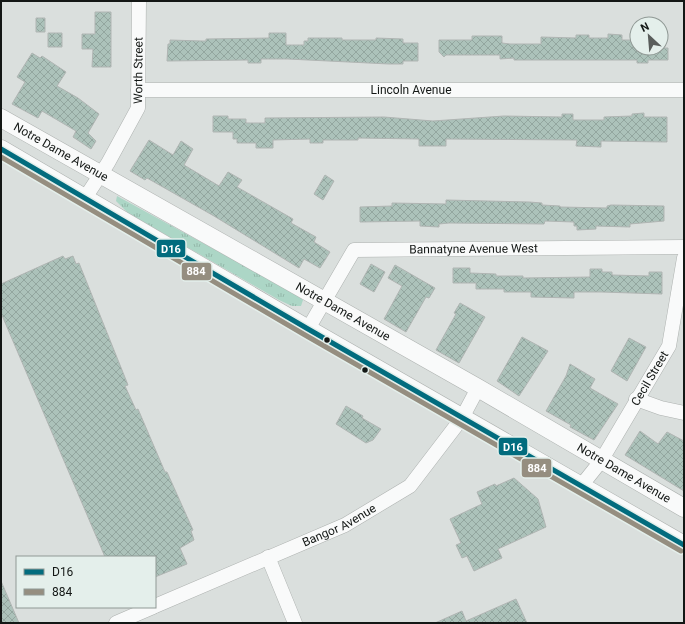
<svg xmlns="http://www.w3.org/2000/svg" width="685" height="624" viewBox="0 0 685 624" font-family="Roboto,sans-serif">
<defs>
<pattern id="grass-tufts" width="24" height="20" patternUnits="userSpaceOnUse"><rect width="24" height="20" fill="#acd6c6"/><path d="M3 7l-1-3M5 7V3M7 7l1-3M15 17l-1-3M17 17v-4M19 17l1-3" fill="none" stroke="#93b7a9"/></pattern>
<pattern id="building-cross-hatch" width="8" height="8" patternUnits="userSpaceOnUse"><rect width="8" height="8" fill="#acc2ba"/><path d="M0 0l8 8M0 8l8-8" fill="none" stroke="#93a69f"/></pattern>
</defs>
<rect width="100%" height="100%" fill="#dadfdd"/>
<path fill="url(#grass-tufts)" d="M117 196 294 293 303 300 301 306H292L279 300 128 213 116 201Z"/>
<path fill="url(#building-cross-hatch)" stroke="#b0b5b3" d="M95 12H111V67H92L93 49H82V34H95Z
M36 18H45V32H36Z
M48 33H62V47H48Z
M269 33H286V45H304V41H308V38H342V40H376V38L403 39V43H418V61H403V64H389L288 59H261V63H248V60L167 61 168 44H170V40L202 41H206V39L269 38Z
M608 34 622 35V40H637V48H668V60H648V63H637V60H514V58L500 59V55H446L444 57 439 52V40H472V36H502V43L510 44H541V37L576 38V35H589V38H608Z
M32 53 40 58 42 56 66 72 57 86 78 98 99 114 88 133 96 141 91 149 73 137 76 131 42 111 38 118 12 104 25 82 17 77Z
M644 113V117H667V142L601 141V147L576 146 577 140 446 139V146H419V139L358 138V140H323V143H310V139L273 140V148H256V143H237V139H233V132H213V116H228V119H246V123H265V118L384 117 433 121 504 116 562 117V114H573V120H604V117L632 116V114Z
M149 140 173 155 181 141 193 149 184 165 219 186 228 172 242 180 237 187 293 219 291 223 316 237 314 242 330 252 320 268 304 259 299 268 214 216 147 178 145 180 130 171Z
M325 175 334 181 323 200 314 194Z
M446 200 529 202 542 203V205L560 206V207L607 208V206L611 205 664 206V221L630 224V227L596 226V229L577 230V226H574V222L545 221 544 224 449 223 439 224V227L420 226V221L360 222V207L392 206V203L446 204Z
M63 256 65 259 73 256 76 264 79 263 128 385 125 386 136 410 138 409 165 472H167L193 530 191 531 194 540 180 548 187 564 155 577V557H105L1 313V284Z
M371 264 385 272 374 292 360 284Z
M395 265 435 288 429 298 426 297 406 332 384 319 402 286 388 278Z
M453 268H470V273L496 274V276H523V278L590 277V269H602V272H612V275L649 276V272H662V294L602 292H574V298L531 297V292H504V289H476V283H453Z
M460 303 485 317 459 363 436 350 456 314 454 313Z
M522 337 548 351 519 396 497 381Z
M629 338 646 347 627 381 611 371Z
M570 364 595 379 590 388 618 404 594 440 570 427 571 425 546 411 566 376Z
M346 406 363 416 362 418 381 429 373 440 366 443 336 424Z
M640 431 658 444 667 432 684 441V491L625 455Z
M514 478 538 499 546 527 498 549 502 558 474 571 467 556 462 558 456 545 461 543 450 519 482 504 477 492 495 484 496 486Z
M1 581 19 623H1Z
M516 599 527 623H435L462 611 466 621Z"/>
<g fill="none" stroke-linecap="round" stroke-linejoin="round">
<g stroke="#adb1af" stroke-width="15">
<g id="minor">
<path id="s1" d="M138 90H684"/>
<path id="s2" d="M85 198 108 163 138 108 139 1"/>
<path id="s3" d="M308 329 354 250 684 247"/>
<path d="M636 399 661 408 684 413"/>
<path id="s4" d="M581 486 601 461 669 346 684 258"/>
<path d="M268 557 295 623"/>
<path id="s5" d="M155 606 345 525 410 486 462 418 478 388"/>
<path d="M116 623 153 607"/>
</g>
</g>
<g stroke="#adb1af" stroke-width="19">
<g id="major">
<path id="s6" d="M1 118 478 388 684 508"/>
<path d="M1 149 308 329 684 545"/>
</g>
</g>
<use href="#minor" stroke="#f9fafa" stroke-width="14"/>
<use href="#major" stroke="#f9fafa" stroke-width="18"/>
<g stroke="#e4efeb" stroke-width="8">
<path id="bus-1" d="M1 149 308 329 684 545"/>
</g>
<g stroke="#e4efeb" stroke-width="8">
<path id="bus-2" d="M1 157 305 335 681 551"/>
</g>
<use href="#bus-1" stroke="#026c7e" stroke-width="5"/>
<use href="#bus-2" stroke="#958e80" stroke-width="5"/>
</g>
<g fill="#131715" stroke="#e4efeb" stroke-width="1.5">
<circle cx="327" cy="340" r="3.5"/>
<circle cx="365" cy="370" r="3.5"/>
</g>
<g text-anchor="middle" stroke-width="3.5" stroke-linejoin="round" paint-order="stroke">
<g font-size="12" fill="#131715" stroke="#e4efeb">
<text dy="4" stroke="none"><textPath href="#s2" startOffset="142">Worth Street</textPath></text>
<text dy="4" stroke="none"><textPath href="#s1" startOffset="273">Lincoln Avenue</textPath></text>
<text dy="4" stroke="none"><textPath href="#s6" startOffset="69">Notre Dame Avenue</textPath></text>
<text dy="4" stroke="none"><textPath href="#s3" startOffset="211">Bannatyne Avenue West</textPath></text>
<text dy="4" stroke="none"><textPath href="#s6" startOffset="393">Notre Dame Avenue</textPath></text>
<text dy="4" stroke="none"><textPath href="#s4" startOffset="128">Cecil Street</textPath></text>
<text dy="4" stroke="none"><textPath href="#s6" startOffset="717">Notre Dame Avenue</textPath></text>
<text dy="4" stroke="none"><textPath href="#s5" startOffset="201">Bangor Avenue</textPath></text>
</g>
</g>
<g stroke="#e4efeb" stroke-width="1.5">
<rect x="156" y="239" width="30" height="19" rx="4" fill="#026c7e"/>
<rect x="181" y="262" width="31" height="19" rx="4" fill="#958e80"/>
<rect x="498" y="437" width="30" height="19" rx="4" fill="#026c7e"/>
<rect x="521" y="458" width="31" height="20" rx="4" fill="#958e80"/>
</g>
<g font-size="11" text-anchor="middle" font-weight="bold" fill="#fff">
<text x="171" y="253">D16</text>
<text x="196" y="275">884</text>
<text x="513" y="451">D16</text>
<text x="537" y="472">884</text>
</g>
<rect width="685" height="624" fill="none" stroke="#131715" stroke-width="4"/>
<rect x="16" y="556" width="140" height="52" fill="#e4efeb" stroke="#909995"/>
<rect x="24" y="569" width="20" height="6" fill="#026c7e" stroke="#909995"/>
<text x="52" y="576" font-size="12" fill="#131715">D16</text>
<rect x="24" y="589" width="20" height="6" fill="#958e80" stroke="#909995"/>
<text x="52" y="596" font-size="12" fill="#131715">884</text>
<g transform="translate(649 36) rotate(334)"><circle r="19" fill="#e4efeb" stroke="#909995"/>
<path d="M0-3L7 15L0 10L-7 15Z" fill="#595d5b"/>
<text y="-6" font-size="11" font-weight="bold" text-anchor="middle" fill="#131715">N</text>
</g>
</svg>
